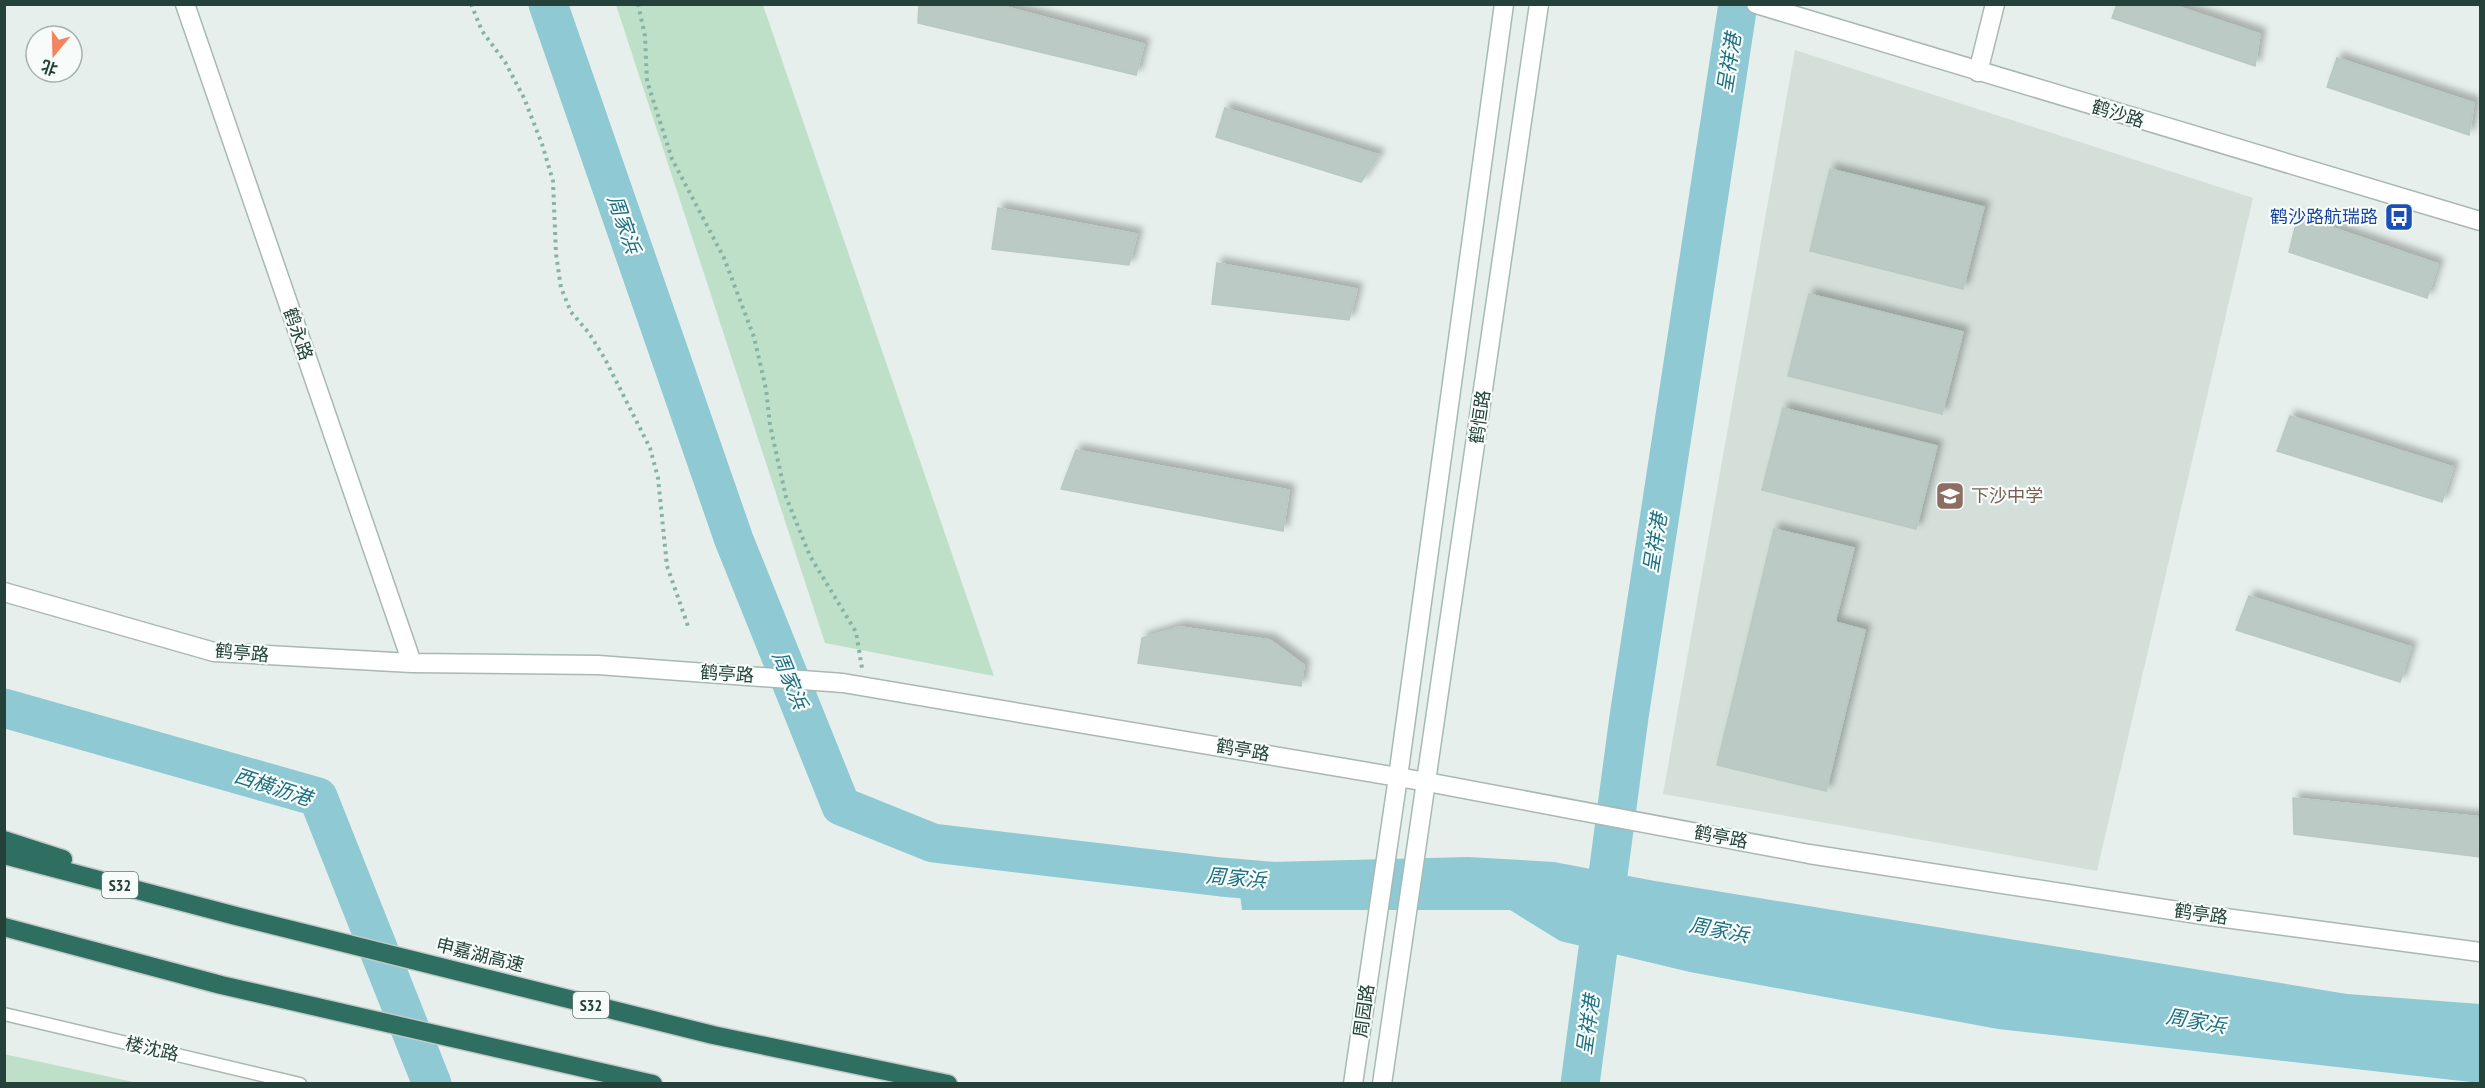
<svg xmlns="http://www.w3.org/2000/svg" width="2485" height="1088" viewBox="0 0 2485 1088" font-family="'PT Sans Narrow','Noto Sans SC',sans-serif">
<defs>
<filter id="shadow"><feDropShadow dx="5.5" dy="-5.5" stdDeviation="3" flood-color="#0004"/></filter>
</defs>
<rect width="100%" height="100%" fill="#e6efeb"/>
<path fill="#d4dfda" d="M1795 50 2253 198 2097 871 1663 794Z"/>
<path fill="#bfe0c8" d="M616 5H763L994 676 825 643Z
M4 1054 138 1083H5Z"/>
<path fill="#8ec9d4" d="M1468 857 1554 862 1655 881 2347 994 2480 1004V1083L1998 1029 1690 972 1560 941 1510 910H1242L1236 863Z"/>
<g fill="none" stroke-linecap="round" stroke-linejoin="round">
<path stroke="#8ec9d4" stroke-width="39" d="M548 4 734 540 841 806 933 843 1221 877 1292 883
M4 708 318 797 432 1084
M1580 1084 1629 717 1738 4"/>
</g>
<path fill="#bbcac4" stroke="#b8c9c2" stroke-width="1.5" filter="url(#shadow)" d="M919 4H995L1144 44 1136 75 918 23Z
M2117 4H2170L2260 34 2255 66 2112 18Z
M2337 58 2474 103 2469 135 2327 87Z
M1225 108 1379 155 1361 182 1216 137Z
M1830 169 1984 207 1963 289 1810 251Z
M998 208 1137 234 1129 265 992 249Z
M2298 216 2438 264 2427 298 2289 252Z
M1217 263 1357 289 1349 320 1212 304Z
M1809 294 1963 332 1942 414 1788 376Z
M1783 408 1937 446 1916 529 1762 490Z
M2290 416 2453 467 2442 502 2277 451Z
M1076 450 1289 490 1283 531 1061 489Z
M1774 529 1854 548 1835 622 1865 630 1826 791 1717 765Z
M2249 596 2411 647 2400 682 2236 630Z
M1180 627 1270 640 1304 665 1301 686 1138 663 1142 638Z
M2293 798 2480 817V857L2294 834Z"/>
<g fill="none" stroke-linecap="round" stroke-linejoin="round">
<g stroke="#a8b8b2" stroke-width="15">
<path id="lane" d="M4 1014 300 1084"/>
</g>
<g stroke="#a8b8b2" stroke-width="21">
<path id="street" d="M185 4 412 663
M1756 4 2480 221
M1978 72 1995 4
M4 592 214 652 412 663 598 665 843 683 1427 782 1809 854 2210 916 2480 952"/>
</g>
<g stroke="#a4bbb3" stroke-width="21">
<path id="secondary" d="M1353 1084 1398 777 1504 4
M1382 1084 1539 4"/>
</g>
<g stroke="#c2cac8" stroke-width="21">
<path id="highway" d="M4 840 63 859
M4 855 236 916 713 1035 948 1084
M4 927 221 985 653 1084"/>
</g>
<path stroke="#86b3a5" stroke-width="4" stroke-dasharray="3 4.5" stroke-linecap="butt" d="M471 4 482 31 505 62 524 98 542 144 553 181 556 254 561 288 571 312 589 333 605 359 650 448 658 478 667 566 689 629
M638 4 645 36 647 81 672 159 724 258 754 337 766 389 770 425 786 497 810 556 856 632 862 668"/>
<use href="#lane" stroke="#fff" stroke-width="12"/>
<use href="#street" stroke="#fff" stroke-width="18"/>
<use href="#secondary" stroke="#fff" stroke-width="18"/>
<use href="#highway" stroke="#2f6f62" stroke-width="18"/>
</g>
<defs>
<g id="bus-square" transform="scale(1.5)"><rect x="-9" y="-9" width="18" height="18" rx="4" fill="#1a4fb4" stroke="#f7fbf9"/><path d="M-5-6H5V4H4V6H2V4H-2V6H-4V4H-5ZM-3.5-4V0h7V-4ZM-3.5 1.2v1.5H-2V1.2ZM2 1.2v1.5H3.5V1.2Z" fill="#fff"/></g>
<g id="school-square" transform="scale(1.5)"><rect x="-9" y="-9" width="18" height="18" rx="4" fill="#8d6e63" stroke="#f7fbf9"/><path d="M0-5L7-2L0 1L-7-2ZM-4 1L0 2.5L4 1V4Q0 6-4 4Z" fill="#fff"/></g>
</defs>
<g fill-rule="evenodd">
<use href="#bus-square" x="2399" y="217"/>
<use href="#school-square" x="1950" y="496"/>
</g>
<g text-anchor="middle" stroke-width="4.5" stroke-linejoin="round" paint-order="stroke">
<g fill="#f7fbf9" stroke="#637a73" stroke-width="1.5">
<rect x="102" y="872" width="36" height="26" rx="4.5"/>
<rect x="573" y="992" width="36" height="26" rx="4.5"/>
</g>
<g font-size="16" font-weight="bold" fill="#24423a">
<text x="120" y="891">S32</text>
<text x="591" y="1011">S32</text>
</g>
<g font-size="18" fill="#24423a" stroke="#f7fbf9">
<text transform="translate(2118 114) rotate(17)" y="6">鹤沙路</text>
<text transform="translate(298 334) rotate(71)" y="6">鹤永路</text>
<text transform="translate(1480 417) rotate(-82)" y="6">鹤恒路</text>
<text transform="translate(242 653) rotate(5)" y="6">鹤亭路</text>
<text transform="translate(727 674) rotate(4)" y="6">鹤亭路</text>
<text transform="translate(1243 750) rotate(10)" y="6">鹤亭路</text>
<text transform="translate(1721 837) rotate(11)" y="6">鹤亭路</text>
<text transform="translate(2201 914) rotate(8)" y="6">鹤亭路</text>
<text transform="translate(480 955) rotate(14)" y="6">申嘉湖高速</text>
<text transform="translate(1364 1011) rotate(-82)" y="6">周园路</text>
<text transform="translate(152 1049) rotate(13)" y="6">楼沈路</text>
</g>
<g font-size="18" fill="#164399" stroke="#f7fbf9" text-anchor="end">
<text x="2378" y="223">鹤沙路航瑞路</text>
</g>
<g font-size="18" fill="#785e54" stroke="#f7fbf9" text-anchor="start">
<text x="1971" y="502">下沙中学</text>
</g>
<g font-size="20" font-style="italic" fill="#1c6f80" stroke="#f7fbf9">
<text transform="translate(1729 63) rotate(-81)" y="7">呈祥港</text>
<text transform="translate(624 224) rotate(71)" y="7">周家浜</text>
<text transform="translate(1655 543) rotate(-81)" y="7">呈祥港</text>
<text transform="translate(790 680) rotate(68)" y="7">周家浜</text>
<text transform="translate(273 787) rotate(18)" y="7">西横沥港</text>
<text transform="translate(1236 878) rotate(5)" y="7">周家浜</text>
<text transform="translate(1719 930) rotate(11)" y="7">周家浜</text>
<text transform="translate(2196 1021) rotate(10)" y="7">周家浜</text>
<text transform="translate(1588 1025) rotate(-82)" y="7">呈祥港</text>
</g>
</g>
<rect width="2485" height="1088" fill="none" stroke="#24423a" stroke-width="12"/>
<g transform="translate(54 54) rotate(199)"><circle r="28" fill="#f7fbf9" stroke="#a3b1ad" stroke-width="1.5"/>
<path d="M0-4.5L10 22L0 15L-10 22Z" fill="#f4845f"/>
<text y="-9" font-size="16" font-weight="bold" text-anchor="middle" fill="#24423a">北</text>
</g>
</svg>
